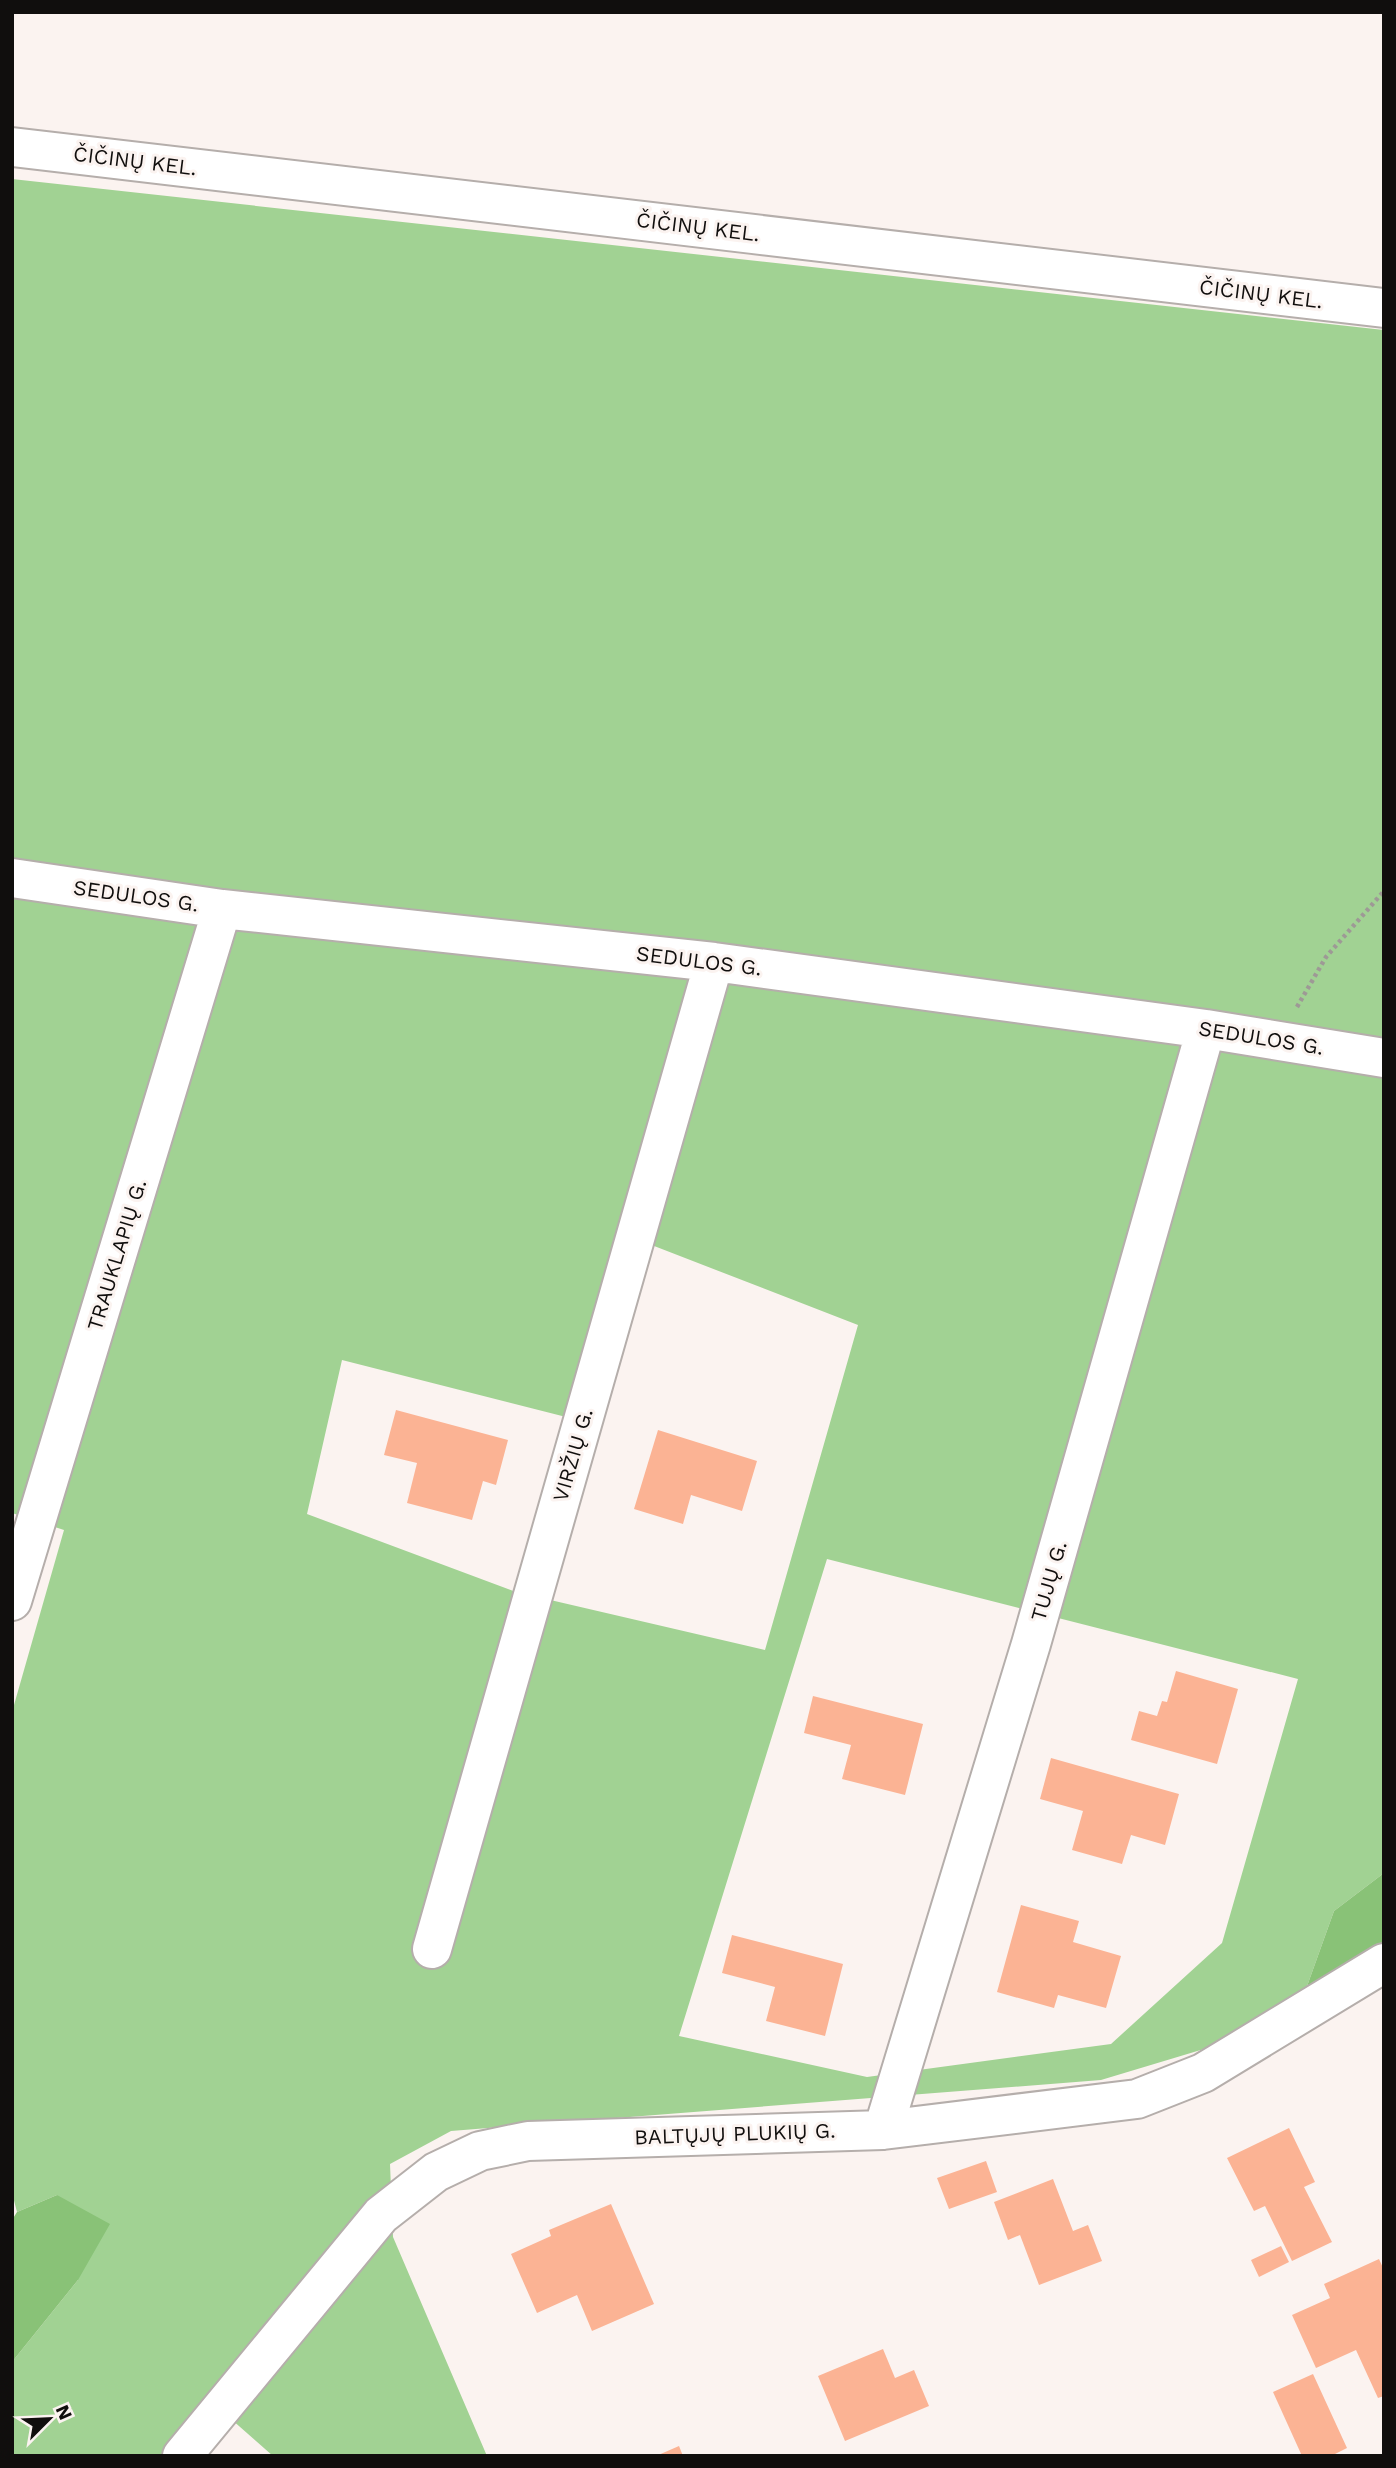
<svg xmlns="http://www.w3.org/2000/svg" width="1396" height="2468" viewBox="0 0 1396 2468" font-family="'Work Sans',sans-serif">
<rect width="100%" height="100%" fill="#fbf3f0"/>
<path fill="#a1d293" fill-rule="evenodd" d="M12 179 1384 330V1873L1334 1911 1306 1989 1204 2049 1101 2080 451 2131 390 2164 393 2237 487 2456H273L231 2419 201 2456H12V2362L78 2280 57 2195 17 2212 12 2193V1712L64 1530 12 1513ZM618 1232 858 1325 765 1650 516 1592 307 1514 342 1360 570 1418ZM827 1559 1298 1679 1222 1943 1111 2044 867 2077 679 2036Z"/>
<path fill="#89c277" d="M1384 1873V1942L1306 1989 1334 1911Z
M57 2195 110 2224 78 2280 12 2362V2220L17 2212Z"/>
<path fill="#fbb394" d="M396 1410 508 1440 496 1485 483 1481 472 1520 407 1503 417 1463 384 1455Z
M658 1430 757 1461 742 1511 691 1495 683 1524 634 1509Z
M1176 1671 1238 1689 1217 1764 1131 1740 1139 1711 1157 1716 1162 1701 1167 1702Z
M813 1696 923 1724 905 1795 842 1779 851 1745 804 1733Z
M1051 1758 1179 1794 1165 1845 1131 1835 1122 1864 1072 1850 1083 1811 1040 1799Z
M1021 1905 1079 1921 1073 1942 1121 1956 1106 2008 1058 1995 1054 2008 997 1992Z
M732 1935 843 1964 825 2036 766 2021 775 1987 722 1973Z
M1289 2128 1315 2182 1304 2187 1332 2242 1292 2261 1265 2206 1254 2211 1227 2158Z
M986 2161 997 2192 949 2209 937 2178Z
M1053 2179 1073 2231 1088 2225 1102 2261 1039 2285 1020 2235 1008 2240 994 2202Z
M611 2204 654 2304 592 2331 577 2295 537 2313 511 2254 551 2236 549 2230Z
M1281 2246 1289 2262 1259 2277 1251 2260Z
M1379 2259 1384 2270V2396L1378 2398 1356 2350 1316 2368 1292 2315 1330 2298 1324 2284Z
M883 2349 895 2378 914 2370 929 2406 845 2441 818 2376Z
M1313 2374 1347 2448 1331 2456H1302L1273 2392Z
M679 2446 683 2456H656Z"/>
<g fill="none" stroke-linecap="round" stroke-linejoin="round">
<g stroke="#b5aeab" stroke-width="42">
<path id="minor" d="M12 878 222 909 714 962 1206 1029 1384 1058
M12 1601 222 909
M432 1949 714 962
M883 2130 1031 1644 1206 1029
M182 2456 381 2215 436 2172 480 2151 528 2141 883 2130 1137 2099 1203 2073 1384 1963"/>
</g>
<g stroke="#b5aeab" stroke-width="42">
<path id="major" d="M12 147 1384 308"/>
</g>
<path stroke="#9e9996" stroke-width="4.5" stroke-dasharray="3.5 3.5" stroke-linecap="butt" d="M1297 1007 1326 957 1384 891"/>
<use href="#minor" stroke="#fff" stroke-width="38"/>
<use href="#major" stroke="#fff" stroke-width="38"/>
</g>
<g text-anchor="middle" stroke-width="6" stroke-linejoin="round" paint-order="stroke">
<g font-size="21" fill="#100e0d" stroke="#fbf3f0">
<text transform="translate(135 161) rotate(7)" y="7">ČIČINŲ KEL.</text>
<text transform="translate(698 227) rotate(7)" y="7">ČIČINŲ KEL.</text>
<text transform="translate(1261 294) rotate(7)" y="7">ČIČINŲ KEL.</text>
<text transform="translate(136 896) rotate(8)" y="7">SEDULOS G.</text>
<text transform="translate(699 961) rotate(7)" y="7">SEDULOS G.</text>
<text transform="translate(1261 1038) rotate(9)" y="7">SEDULOS G.</text>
<text transform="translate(117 1255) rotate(-73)" y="7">TRAUKLAPIŲ G.</text>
<text transform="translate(573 1455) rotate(-74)" y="7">VIRŽIŲ G.</text>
<text transform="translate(1049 1581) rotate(-74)" y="7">TUJŲ G.</text>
<text transform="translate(735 2134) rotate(-2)" y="7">BALTŲJŲ PLUKIŲ G.</text>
</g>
</g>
<rect width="1396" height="2468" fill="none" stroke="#100e0d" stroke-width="28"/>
<g transform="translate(49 2419) rotate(66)" stroke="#fbf3f0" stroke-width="5" paint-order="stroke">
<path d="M0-5L12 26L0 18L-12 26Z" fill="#100e0d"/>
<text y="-10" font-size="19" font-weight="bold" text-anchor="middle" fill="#100e0d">N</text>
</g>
</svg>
